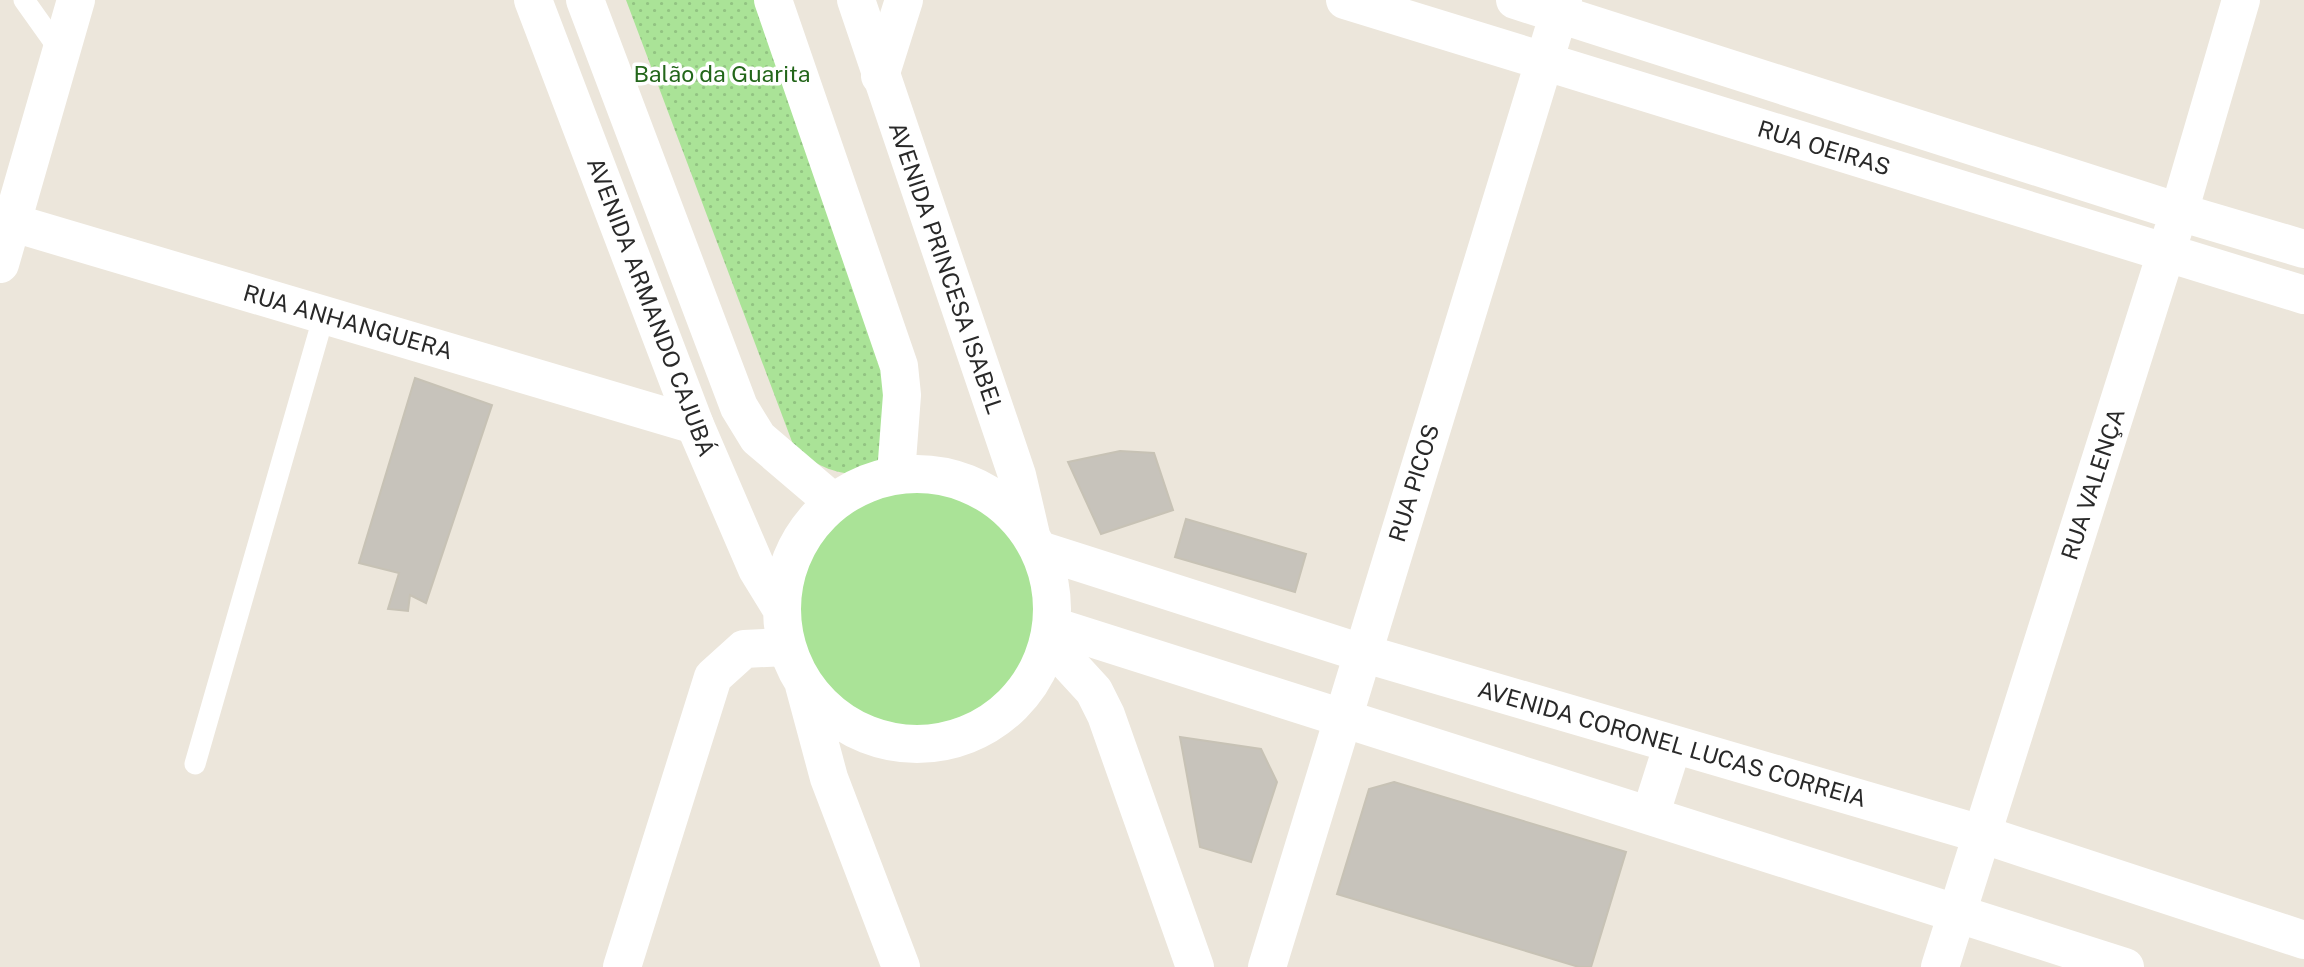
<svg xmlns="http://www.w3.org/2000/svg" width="2304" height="967" viewBox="0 0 2304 967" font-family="'Public Sans',sans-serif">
	<defs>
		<pattern id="park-dots" width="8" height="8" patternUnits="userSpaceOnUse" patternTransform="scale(1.75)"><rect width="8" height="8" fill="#aae397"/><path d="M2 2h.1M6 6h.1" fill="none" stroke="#92c382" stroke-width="1.8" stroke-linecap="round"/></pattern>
	</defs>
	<rect width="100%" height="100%" fill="#ece6db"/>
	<path fill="#aae397" d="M797 607a122 122 0 1 1 244 0a122 122 0 1 1-244 0Z"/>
	<path fill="url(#park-dots)" d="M 626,0 L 763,0 L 906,407 C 899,422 894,445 884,459 C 860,489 815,467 794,447 Z"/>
	<path fill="#c7c3bb" stroke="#c7c2b5" stroke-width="2" d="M 415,378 L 492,405 L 426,603 L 410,595 L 408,611 L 388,609 L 399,573 L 359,563 Z
		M 1120,451 L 1154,453 L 1173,510 L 1101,534 L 1068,462 Z
		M 1186,519 L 1306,554 L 1295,592 L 1175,557 Z
		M 1180,737 L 1261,749 L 1277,782 L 1251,862 L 1200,847 Z
		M 1394,782 L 1626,852 L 1591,967 L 1579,967 L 1337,894 L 1369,789 Z"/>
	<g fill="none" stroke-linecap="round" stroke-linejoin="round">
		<path stroke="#fff" stroke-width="21" d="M 24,0 L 61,52
			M 195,764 L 324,315"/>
		<path stroke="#fff" stroke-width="38" d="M 1345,0 L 2304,295
			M 1515,0 L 2179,212 L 2304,249
			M 880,76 L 904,0
			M 0,219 L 695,425
			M 622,967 L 713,677 L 744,649 L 786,647
			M 1267,967 L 1563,0
			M 1940,967 L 2179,212 L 2241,0"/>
		<path stroke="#fff" stroke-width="38" d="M 585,0 L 739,407 L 758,438 L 833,502
			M 773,0 L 899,366 L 902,395 L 896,474
			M 0,264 L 76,0
			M 1040,550 L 1362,653 L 1981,834 L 2304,940
			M 1053,626 L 2125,967
			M 1650,816 L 1673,744"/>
		<path stroke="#fff" stroke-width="38" d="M 533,0 L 695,425 L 757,569 L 781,608
			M 856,0 L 1017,475 L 1031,535
			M782 609a135 135 0 1 1 270 0a135 135 0 1 1-270 0Z
			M 1049,642 L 1094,691 L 1106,715 L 1195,967
			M 804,685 L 829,778 L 901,967"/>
	</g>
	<g text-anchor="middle" stroke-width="7" stroke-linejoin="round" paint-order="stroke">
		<g font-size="23" fill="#23661a" stroke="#fff">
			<text x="722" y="82">Balão da Guarita</text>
		</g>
		<g font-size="23" fill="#292929" stroke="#fff">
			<text transform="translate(1824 148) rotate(17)" y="8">RUA OEIRAS</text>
			<text transform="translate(946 268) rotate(71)" y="8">AVENIDA PRINCESA ISABEL</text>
			<text transform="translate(651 307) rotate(69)" y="8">AVENIDA ARMANDO CAJUBÁ</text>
			<text transform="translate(348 322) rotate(16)" y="8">RUA ANHANGUERA</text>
			<text transform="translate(1414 483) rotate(-73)" y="8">RUA PICOS</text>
			<text transform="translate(2093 484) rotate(-72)" y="8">RUA VALENÇA</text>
			<text transform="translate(1672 744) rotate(16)" y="8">AVENIDA CORONEL LUCAS CORREIA</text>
		</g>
	</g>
</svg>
